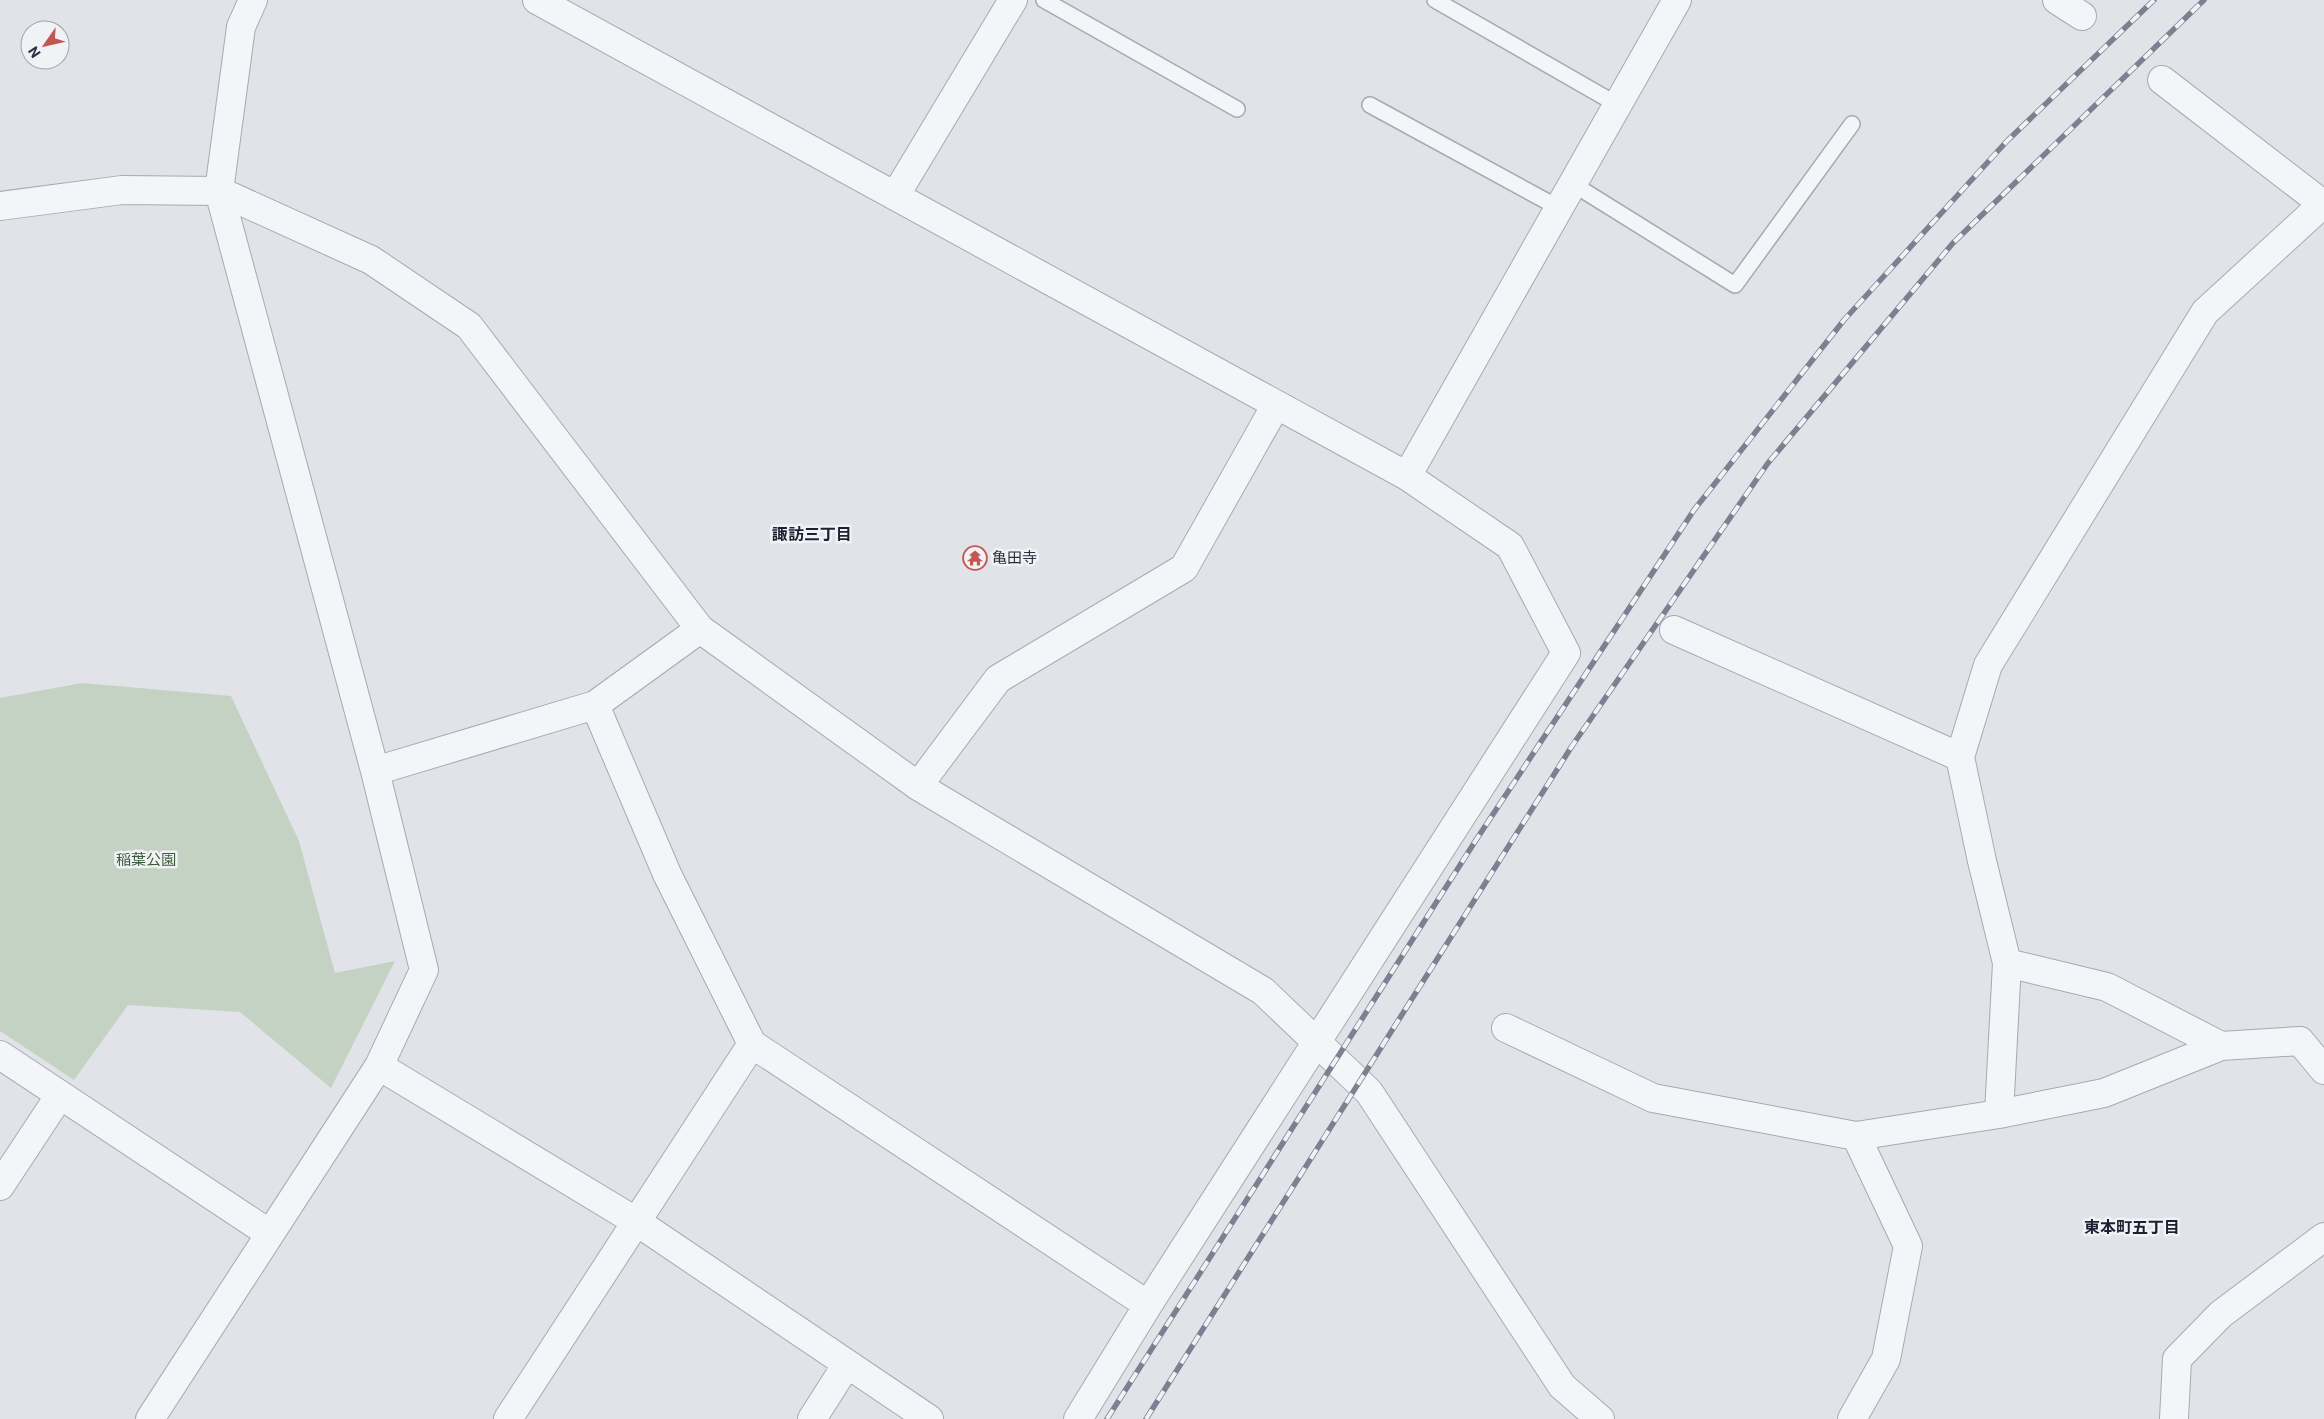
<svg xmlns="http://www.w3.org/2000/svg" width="2324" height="1419" viewBox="0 0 2324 1419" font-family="Roboto,'Noto Sans JP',sans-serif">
	<rect width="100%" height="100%" fill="#e2e3e9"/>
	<path fill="#c4d2c3" d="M 82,683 L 231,696 L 299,841 L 335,973 L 395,961 L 331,1088 L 240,1012 L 128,1005 L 74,1080 L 0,1031 L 0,698 Z"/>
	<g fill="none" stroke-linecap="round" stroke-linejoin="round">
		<g stroke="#a7a9b3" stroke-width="18">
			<path id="lane" d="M 1044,0 L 1237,109
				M 1435,0 L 1618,105
				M 1370,105 L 1559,208
				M 1573,184 L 1735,285 L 1852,124"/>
		</g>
		<g stroke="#a7a9b3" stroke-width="30">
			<path id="street" d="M 537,0 L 1407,476 L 1510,546 L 1566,653 L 1148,1305 L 1078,1419
				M 2057,0 L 2082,16
				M 2162,80 L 2324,205
				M 895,196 L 1013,0
				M 0,206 L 122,190 L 219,191 L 371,260 L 469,326 L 700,629 L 918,786 L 1263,991 L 1369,1092 L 1562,1386 L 1600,1419
				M 1407,476 L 1677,0
				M 1674,630 L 1960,757
				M 375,771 L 595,705 L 700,629
				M 918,786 L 998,679 L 1184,568 L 1276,405
				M 2007,963 L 2107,987 L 2221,1046
				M 1506,1028 L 1653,1098 L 1856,1136 L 1999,1114 L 2104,1093 L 2221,1046 L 2300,1041 L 2324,1070
				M 752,1044 L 1148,1305
				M 0,1055 L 270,1234
				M 379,1066 L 637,1222 L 929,1419
				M 1999,1114 L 2007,963 L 1982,861 L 1960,757 L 1988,665 L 2205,312 L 2324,203
				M 0,1186 L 60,1095
				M 150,1419 L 379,1066 L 424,970 L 375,771 L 219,191 L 241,27 L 253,0
				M 508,1419 L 752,1044 L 667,874 L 595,705
				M 812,1419 L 847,1364
				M 1852,1419 L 1886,1359 L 1908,1246 L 1856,1136
				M 2174,1419 L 2177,1359 L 2221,1314 L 2324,1237"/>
		</g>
		<use href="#lane" stroke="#f4f5f8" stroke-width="15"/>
		<use href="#street" stroke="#f4f5f8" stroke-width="28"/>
		<g stroke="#7c8091" stroke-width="5.5">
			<path id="rail" d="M 1107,1419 L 1476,840 L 1694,510 L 1844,320 L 2007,141 L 2154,0
				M 1146,1419 L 1572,746 L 1768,463 L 1953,243 L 2204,0"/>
		</g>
		<use href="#rail" stroke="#f1f2f6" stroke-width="4" stroke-dasharray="11" stroke-linecap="butt"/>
	</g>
	<defs>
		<g id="temple-ring" transform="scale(1.25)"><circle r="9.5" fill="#f1f2f6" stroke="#c45651" stroke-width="1.5"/><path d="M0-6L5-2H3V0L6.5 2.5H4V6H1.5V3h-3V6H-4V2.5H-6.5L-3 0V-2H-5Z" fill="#c45651"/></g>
	</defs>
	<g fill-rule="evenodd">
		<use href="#temple-ring" x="975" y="558"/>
	</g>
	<g text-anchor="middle" stroke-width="5" stroke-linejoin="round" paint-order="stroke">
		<g font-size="15" fill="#2b2f3f" stroke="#f1f2f6" text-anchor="start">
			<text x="992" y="563">亀田寺</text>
		</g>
		<g font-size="15" fill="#395a3a" stroke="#f1f2f6">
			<text x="146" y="865">稲葉公園</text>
		</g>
		<g font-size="16" font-weight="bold" fill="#1d2030" stroke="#f1f2f6">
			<text x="812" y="540">諏訪三丁目</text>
			<text x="2132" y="1233">東本町五丁目</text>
		</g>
	</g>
	<g transform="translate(45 45) rotate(236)"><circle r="24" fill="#f1f2f6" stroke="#a2a4ad"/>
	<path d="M0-4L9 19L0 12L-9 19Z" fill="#c45651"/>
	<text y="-8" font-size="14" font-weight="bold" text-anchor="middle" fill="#2b2f3f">N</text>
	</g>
</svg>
